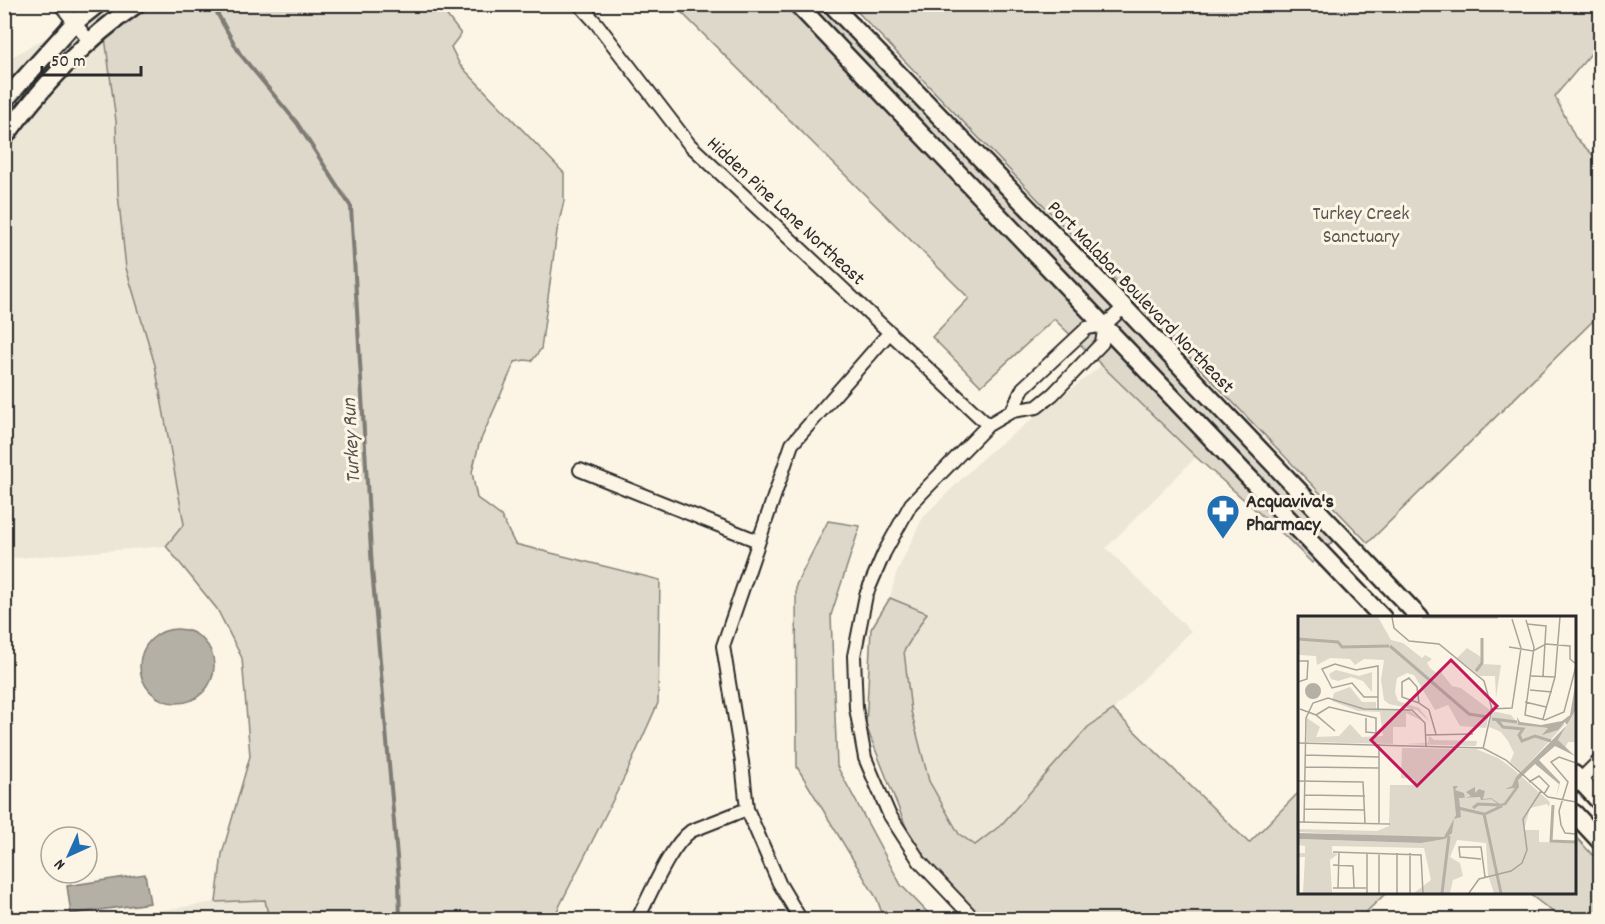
<svg xmlns="http://www.w3.org/2000/svg" width="1605" height="924" viewBox="0 0 1605 924" font-family="Dekko,sans-serif">
	<rect width="100%" height="100%" fill="#fcf5e5"/>
	<filter id="ink" filterUnits="userSpaceOnUse"><feTurbulence type="fractalNoise" baseFrequency=".0167" numOctaves="2"/><feDisplacementMap in="SourceGraphic" scale="12" xChannelSelector="R" yChannelSelector="G"/><feConvolveMatrix kernelMatrix="1 2 1 2 8 2 1 2 1" color-interpolation-filters="sRGB"/></filter>
	<g filter="url(#ink)">
		<path fill="#ece6d7" d="M 99,13 L 101,23 L 5,127 L 5,111 L 79,28 Z
			M 59,30 L 5,90 L 5,61 Z
			M 105,37 L 117,121 L 118,194 L 126,268 L 155,365 L 184,524 L 166,546 L 5,559 L 5,150 L 48,95 Z
			M 1102,365 L 1196,457 L 1106,548 L 1191,631 L 1113,710 L 1088,727 L 1001,825 L 975,845 L 959,834 L 929,781 L 911,711 L 904,651 L 927,613 L 890,598 L 896,574 L 923,517 L 986,455 Z
			M 265,899 L 269,919 L 98,920 L 216,902 Z"/>
		<path fill="#ded8ca" stroke="#84827a" stroke-width="1.5" d="M 149,5 L 439,5 L 461,34 L 451,47 L 460,65 L 564,173 L 564,201 L 557,231 L 541,349 L 532,361 L 525,360 L 515,362 L 479,444 L 472,472 L 477,498 L 501,516 L 515,544 L 660,580 L 658,703 L 628,770 L 553,919 L 269,919 L 265,900 L 216,902 L 222,854 L 250,756 L 242,658 L 217,609 L 166,546 L 184,524 L 155,365 L 126,268 L 118,194 L 116,121 L 105,37 Z
			M 674,5 L 786,5 L 1316,559 L 1312,563 L 1285,536 L 1196,457 L 1054,319 L 981,386 L 932,337 L 969,298 Z
			M 807,5 L 821,5 L 1119,312 L 1334,540 L 1326,549 Z
			M 851,5 L 1600,5 L 1600,43 L 1555,96 L 1575,137 L 1600,162 L 1600,314 L 1368,543 Z
			M 828,521 L 860,526 L 831,615 L 837,766 L 901,885 L 934,919 L 884,919 L 877,899 L 797,767 L 796,585 Z
			M 890,598 L 927,613 L 904,651 L 911,711 L 929,781 L 959,834 L 975,845 L 1001,825 L 1088,727 L 1113,710 L 1249,843 L 1299,792 L 1299,892 L 1386,893 L 1359,919 L 984,919 L 920,862 L 866,726 L 871,629 Z
			M 1574,835 L 1600,863 L 1600,919 L 1562,919 L 1528,893 L 1574,892 Z"/>
		<path fill="#b4b0a5" stroke="#7d7b74" stroke-width="1.5" d="M140 666a37 37 0 1 1 74 0a37 37 0 1 1-74 0Z
			M 145,874 L 150,903 L 71,914 L 67,886 Z"/>
		<g fill="none" stroke-linecap="round" stroke-linejoin="round">
			<path stroke="#7d7b74" stroke-width="4" d="M 212,4 L 240,54 L 297,123 L 351,207 L 372,569 L 399,880 L 400,920"/>
			<g stroke="#2b2b2b" stroke-width="16">
				<path id="minor" d="M 60,4 L 89,41
					M 579,4 L 597,24 L 689,144 L 988,425
					M 1012,411 L 1037,407 L 1053,394 L 1102,343 L 1105,325
					M 580,470 L 758,541
					M 1574,786 L 1600,760
					M 637,920 C 651,894 669,847 691,831 L 747,809
					M 801,920 L 779,883 L 747,809 L 742,762 L 723,646 L 792,444 L 890,332
					M 975,920 L 920,862 L 889,814 L 865,758 L 856,708 L 854,656 L 866,595 L 884,553 L 911,504 L 988,425 L 1012,411 L 1023,388 L 1083,332 L 1087,328 L 1105,325 L 1124,307"/>
			</g>
			<g stroke="#2b2b2b" stroke-width="21">
				<path id="tertiary" d="M 797,4 L 1383,618
					M 831,4 L 1124,307 L 1420,618
					M 4,101 L 74,23 L 98,4
					M 4,138 C 39,89 87,38 137,4
					M 1574,774 L 1600,802
					M 1574,813 L 1600,841"/>
			</g>
			<use href="#minor" stroke="#fcf5e5" stroke-width="12"/>
			<use href="#tertiary" stroke="#fcf5e5" stroke-width="16"/>
		</g>
	</g>
	<defs>
		<g id="pharmacy-pin" transform="scale(1.725)"><path d="M0 17L-7.5 6A9.5 9.5 0 1 1 7.5 6Z" fill="#1f6fb2" stroke="#fcf5e5"/><path d="M-2-6h4v4h4v4h-4v4h-4v-4h-4v-4h4Z" fill="#fff"/></g>
	</defs>
	<g fill-rule="evenodd">
		<use href="#pharmacy-pin" x="1223" y="511"/>
	</g>
	<g text-anchor="middle" stroke-width="6" stroke-linejoin="round" paint-order="stroke">
		<g font-size="20" fill="#2b2b2b" stroke="#fcf5e5">
			<text transform="translate(787 210) rotate(43)" y="7">Hidden Pine Lane Northeast</text>
			<text transform="translate(1142 296) rotate(46)" y="7">Port Malabar Boulevard Northeast</text>
		</g>
		<g font-size="20" fill="#585653" stroke="#fcf5e5">
			<text x="1361" y="219">Turkey Creek<tspan x="1361" dy="23">Sanctuary</tspan></text>
		</g>
		<g font-size="20" font-weight="bold" fill="#2b2b2b" stroke="#fcf5e5" text-anchor="start">
			<text x="1246" y="507">Acquaviva's<tspan x="1246" dy="23">Pharmacy</tspan></text>
		</g>
		<g font-size="21" font-style="italic" fill="#545350" stroke="#fcf5e5">
			<text transform="translate(350 441) rotate(-93)" y="7">Turkey Run</text>
		</g>
	</g>
	<g transform="translate(1298 616)">
		<rect width="278" height="278" fill="#fcf5e5"/>
		<path d="M 0,1 L 80,1 L 93,24 L 105,27 L 124,42 L 127,39 L 134,43 L 129,47 L 132,52 L 141,59 L 143,56 L 154,70 L 163,72 L 192,94 L 188,112 L 162,110 L 150,89 L 137,94 L 116,59 L 109,57 L 99,62 L 97,76 L 100,85 L 121,92 L 132,106 L 119,94 L 91,88 L 86,84 L 83,64 L 86,44 L 66,43 L 57,49 L 52,43 L 32,42 L 19,49 L 18,40 L 0,39 ZM 169,32 L 183,41 L 183,48 L 203,49 L 198,82 L 197,60 L 182,60 L 159,42 ZM 38,54 L 61,60 L 74,56 L 74,76 L 65,65 L 53,61 L 40,65 L 33,63 L 31,58 ZM 52,71 L 64,86 L 78,86 L 78,94 L 110,93 L 125,105 L 108,97 L 108,111 L 95,111 L 95,128 L 9,126 L 9,102 L 22,111 L 18,121 L 41,120 L 52,108 L 64,121 L 85,120 L 82,96 L 60,95 L 34,85 L 36,77 ZM 194,95 L 213,99 L 221,109 L 250,112 L 248,118 L 268,107 L 223,156 L 212,146 L 216,137 L 210,125 L 203,116 L 191,111 ZM 277,95 L 277,126 L 270,126 L 267,132 L 260,124 ZM 131,120 L 136,124 L 179,125 L 178,130 L 105,128 L 130,127 ZM 104,132 L 178,133 L 200,142 L 214,152 L 252,186 L 251,191 L 249,188 L 232,192 L 226,214 L 241,214 L 241,226 L 277,227 L 277,277 L 196,277 L 190,259 L 188,227 L 159,224 L 152,241 L 162,247 L 165,260 L 155,264 L 152,277 L 116,277 L 133,264 L 126,232 L 34,230 L 34,237 L 40,238 L 32,244 L 34,277 L 5,277 L 7,241 L 1,241 L 1,237 L 7,237 L 7,230 L 0,229 L 0,223 L 123,227 L 146,223 L 0,216 L 0,213 L 79,215 L 91,210 L 92,169 L 117,169 L 116,163 L 103,162 Z" fill="#ded8ca"/>
		<path d="M7 75a8 8 0 1 1 16 0a8 8 0 1 1-16 0ZM 277,70 L 277,95 L 260,124 L 277,140 L 257,130 L 241,144 L 262,166 L 258,182 L 261,168 L 237,148 L 220,164 L 221,171 L 208,189 L 203,190 L 193,183 L 183,184 L 182,181 L 161,182 L 163,201 L 156,203 L 154,217 L 147,223 L 123,227 L 0,223 L 0,217 L 146,221 L 158,199 L 155,170 L 160,170 L 157,174 L 166,177 L 167,182 L 173,180 L 168,176 L 177,171 L 177,177 L 181,173 L 187,175 L 185,183 L 193,182 L 202,188 L 206,187 L 217,172 L 207,173 L 214,170 L 218,161 L 269,109 L 267,106 L 260,114 L 244,119 L 250,112 L 220,109 L 219,101 L 222,106 L 243,109 L 264,105 L 272,99 Z" fill="#b4b0a5"/>
		<path fill="none" stroke="#b4b0a5" stroke-width="3" d="M 124,1 L 200,1M 0,23 L 40,26 L 44,31 L 91,30M 92,30 L 171,98 L 190,101M 178,55 L 184,47 L 184,22M 194,103 L 219,106M 199,104 L 205,111 L 225,113 L 221,119 L 224,125 L 237,120 L 253,125M 255,189 L 253,225 L 278,226M 160,192 L 186,198 L 203,277M 175,192 L 180,188 L 201,189M 187,198 L 204,190M 144,277 L 151,220"/>
		<path fill="none" stroke="#a8a49b" stroke-width="1.5" d="M 94,1 L 96,12 L 111,25 L 141,28 L 186,65 L 194,93 L 185,133M 228,4 L 236,31 L 227,99 L 247,104 L 266,96 L 278,50M 229,8 L 248,10 L 245,60M 211,31 L 235,35 L 248,28 L 272,30 L 272,43 L 278,48M 0,45 L 10,45 L 9,63 L 0,66M 233,60 L 257,61M 232,74 L 254,76M 0,79 L 0,103M 80,81 L 66,81 L 54,67 L 34,72 L 24,53 L 37,48 L 58,54 L 80,50 L 80,93M 227,86 L 248,91M 121,87 L 104,81 L 104,66 L 111,62 L 119,71 L 121,87 L 131,94 L 138,118M 2,93 L 18,99 L 37,115M 192,93 L 214,92 L 223,32 L 214,3M 18,99 L 31,91 L 78,102 L 78,117 L 68,116 L 68,102M 245,103 L 257,61 L 262,1M 128,119 L 175,118M 0,127 L 185,132 L 208,144 L 250,181 L 278,186M 7,139 L 81,141M 278,147 L 261,141 L 253,146 L 270,166 L 261,195 L 263,209 L 267,217 L 278,218M 7,151 L 81,152M 0,165 L 65,166 L 67,207M 231,166 L 241,160 L 251,170 L 246,178M 6,179 L 67,180M 6,193 L 67,194M 0,206 L 92,208M 6,206 L 8,102 L 15,87 L 30,82 L 66,93 L 114,94 L 127,107 L 128,130M 81,208 L 81,128M 35,236 L 123,239 L 125,277M 99,237 L 99,277M 112,237 L 112,277M 183,243 L 162,241 L 161,231 L 183,231 L 187,261M 35,249 L 55,250 L 56,272M 35,272 L 68,272M 40,272 L 41,236M 69,277 L 69,237M 81,277 L 81,237M 171,277 L 181,263 L 213,255 L 224,247 L 229,234 L 225,203 L 243,175"/>
		<path fill="#c2185b" fill-opacity="0.15" stroke="#c2185b" stroke-width="3" d="M 153,44 L 199,90 L 119,170 L 73,124 Z"/>
		<rect width="278" height="278" fill="none" stroke="#2b2b2b" stroke-width="3"/>
	</g>
	<rect width="1605" height="924" fill="none" stroke="#fcf5e5" stroke-width="24"/>
	<rect x="12" y="12" width="1581" height="900" fill="none" stroke="#2b2b2b" stroke-width="2" filter="url(#ink)"/>
	<g transform="translate(69 855) rotate(225)"><circle r="28" fill="#fcf5e5" stroke="#a8a49b" stroke-width="1.5"/>
	<path d="M0-4.5L10 22L0 15L-10 22Z" fill="#1f6fb2"/>
	<text y="-9" font-size="16" font-weight="bold" text-anchor="middle" fill="#2b2b2b">N</text>
	</g>
	<path d="M42 66v9h99v-9" fill="none" stroke="#2b2b2b" stroke-width="3"/>
	<text x="51" y="66" font-size="18" fill="#2b2b2b" stroke="#fcf5e5" stroke-width="4.5" paint-order="stroke">50 m</text>
</svg>
